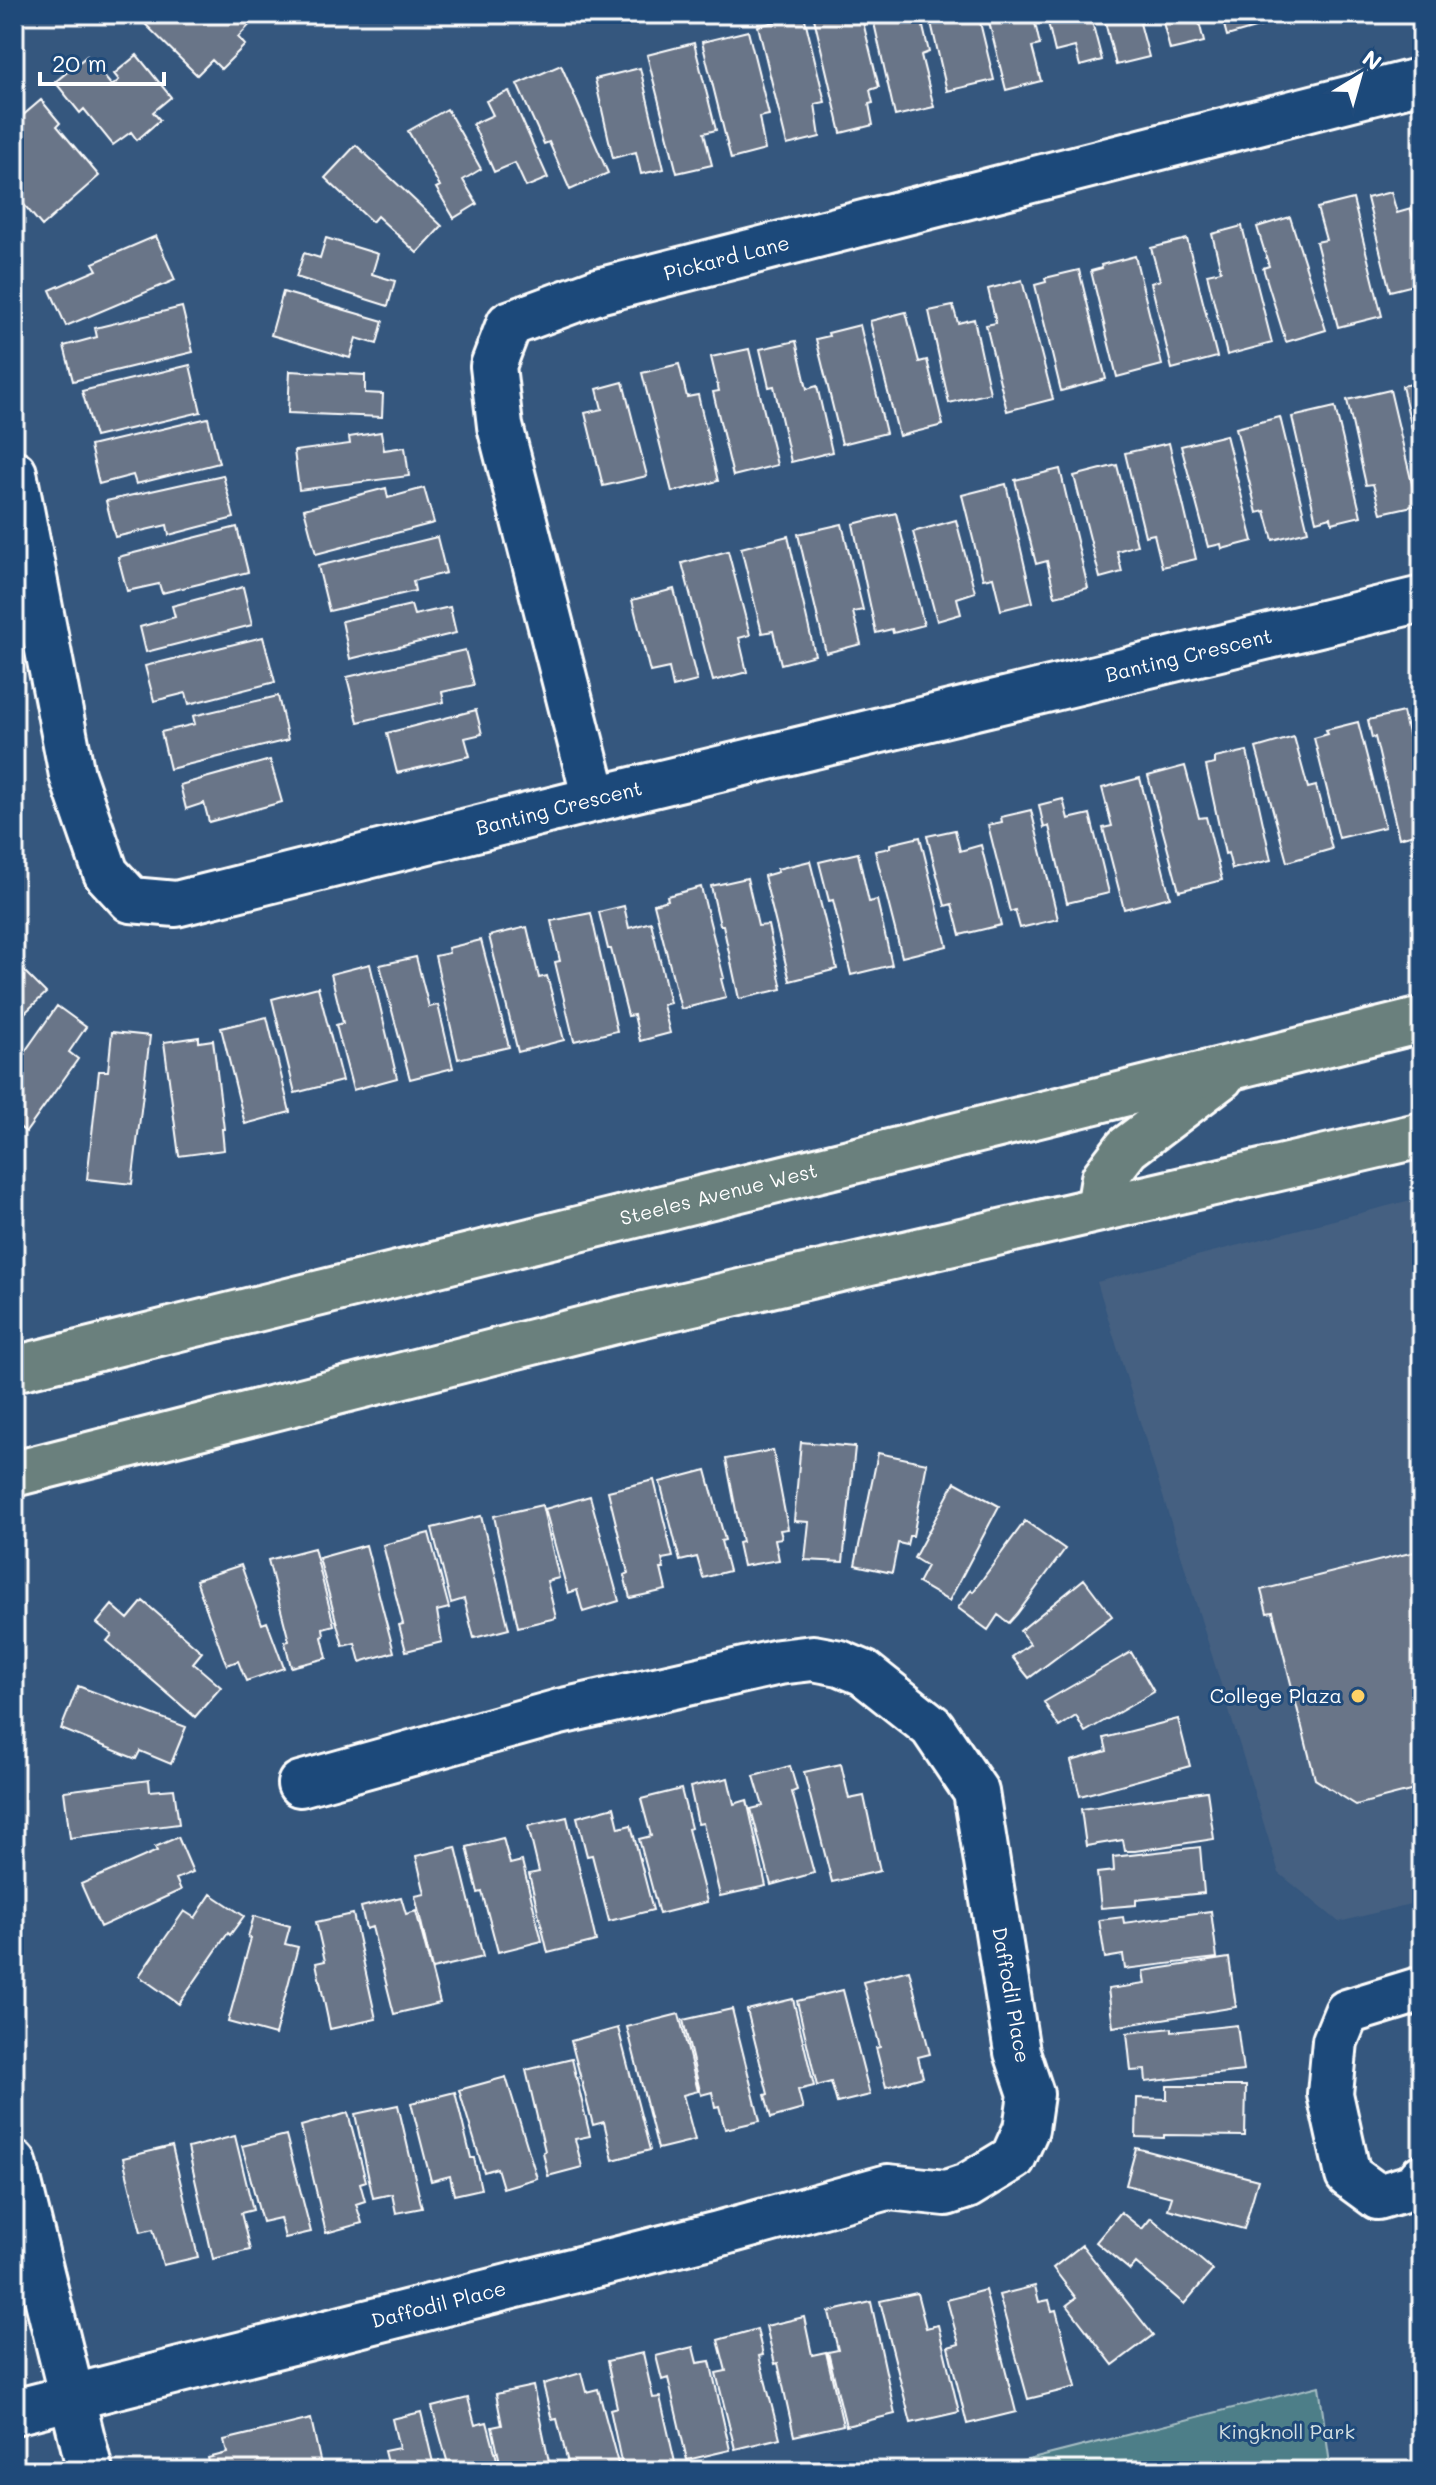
<svg xmlns="http://www.w3.org/2000/svg" width="1436" height="2485" viewBox="0 0 1436 2485" font-family="Mali,sans-serif">
	<rect width="100%" height="100%" fill="#35577e"/>
	<filter id="ink" filterUnits="userSpaceOnUse"><feTurbulence type="fractalNoise" baseFrequency=".0125" numOctaves="2"/><feDisplacementMap in="SourceGraphic" scale="16" xChannelSelector="R" yChannelSelector="G"/><feConvolveMatrix kernelMatrix="1 2 1 2 8 2 1 2 1" color-interpolation-filters="sRGB"/></filter>
	<g filter="url(#ink)">
		<path fill="#456081" d="M 1422,1197 L 1422,1901 L 1339,1922 L 1279,1873 L 1097,1282 Z"/>
		<path fill="#4e7e88" stroke="#a6bec4" stroke-width="2" d="M 1319,2386 L 1331,2471 L 985,2471 Z"/>
		<path fill="#697588" stroke="#fff" stroke-width="2" d="M 245,14 L 253,21 L 238,37 L 245,45 L 221,69 L 212,60 L 197,75 L 136,15 Z
			M 813,14 L 861,14 L 879,87 L 870,90 L 873,103 L 869,104 L 873,125 L 841,133 Z
			M 872,14 L 920,14 L 929,52 L 921,55 L 934,107 L 895,116 Z
			M 929,14 L 978,14 L 994,80 L 947,91 Z
			M 987,14 L 1033,14 L 1040,45 L 1032,47 L 1041,81 L 1006,90 Z
			M 1046,14 L 1090,14 L 1102,60 L 1080,66 L 1075,47 L 1055,52 Z
			M 1103,14 L 1149,14 L 1151,21 L 1140,23 L 1149,57 L 1116,65 Z
			M 1161,14 L 1197,14 L 1204,42 L 1170,50 Z
			M 1221,14 L 1259,14 L 1262,26 L 1227,36 Z
			M 804,15 L 825,102 L 815,104 L 820,137 L 787,145 L 758,26 Z
			M 748,31 L 769,115 L 759,117 L 765,150 L 731,159 L 702,42 Z
			M 694,43 L 716,130 L 704,133 L 712,165 L 677,173 L 647,55 Z
			M 137,55 L 171,97 L 153,112 L 160,120 L 137,140 L 131,132 L 113,145 L 84,109 L 80,113 L 55,82 L 87,56 L 112,86 L 119,80 L 114,74 Z
			M 561,65 L 608,173 L 570,190 L 549,142 L 544,144 L 517,84 Z
			M 640,68 L 664,169 L 641,174 L 636,152 L 613,158 L 595,79 Z
			M 509,91 L 548,178 L 526,187 L 515,163 L 494,172 L 473,124 L 493,115 L 486,101 Z
			M 41,100 L 60,123 L 57,126 L 99,176 L 42,226 L 14,193 L 14,123 Z
			M 447,109 L 481,169 L 463,180 L 477,204 L 454,218 L 436,188 L 440,186 L 408,131 Z
			M 356,145 L 442,226 L 417,253 L 377,216 L 372,222 L 325,178 Z
			M 1391,192 L 1397,213 L 1411,209 L 1422,256 L 1422,283 L 1390,291 L 1367,198 Z
			M 1353,199 L 1382,316 L 1338,327 L 1316,242 L 1326,240 L 1317,208 Z
			M 1290,217 L 1326,330 L 1286,342 L 1263,268 L 1269,266 L 1257,227 Z
			M 1242,226 L 1272,343 L 1227,355 L 1207,274 L 1221,271 L 1212,234 Z
			M 156,236 L 175,280 L 66,326 L 50,290 L 97,270 L 93,263 Z
			M 326,238 L 378,254 L 372,274 L 395,281 L 388,306 L 296,277 L 304,253 L 320,258 Z
			M 1187,239 L 1217,357 L 1172,369 L 1151,283 L 1160,280 L 1151,248 Z
			M 1135,256 L 1162,365 L 1117,377 L 1091,271 L 1102,268 L 1101,265 Z
			M 1079,270 L 1106,379 L 1061,391 L 1035,285 L 1046,282 L 1045,278 Z
			M 1022,280 L 1053,399 L 1007,411 L 986,325 L 996,323 L 988,289 Z
			M 283,292 L 383,321 L 377,344 L 356,338 L 350,358 L 271,335 Z
			M 953,306 L 958,323 L 974,319 L 990,393 L 949,403 L 929,311 Z
			M 182,307 L 193,352 L 73,381 L 64,346 L 97,337 L 95,328 Z
			M 906,312 L 919,362 L 927,360 L 943,425 L 899,436 L 870,321 Z
			M 860,325 L 886,433 L 842,444 L 816,339 L 829,336 L 828,333 Z
			M 796,341 L 807,389 L 817,386 L 832,452 L 791,462 L 774,386 L 769,387 L 760,349 Z
			M 749,349 L 777,465 L 733,476 L 713,392 L 719,391 L 711,357 Z
			M 679,364 L 687,397 L 698,395 L 718,481 L 672,492 L 642,373 Z
			M 190,365 L 201,412 L 95,437 L 82,391 Z
			M 290,371 L 365,375 L 365,393 L 383,394 L 382,417 L 288,413 Z
			M 623,382 L 647,476 L 603,486 L 585,413 L 602,409 L 597,389 Z
			M 1422,382 L 1422,468 L 1421,468 L 1402,386 Z
			M 1390,390 L 1417,505 L 1381,513 L 1373,484 L 1366,485 L 1347,400 Z
			M 1335,407 L 1361,516 L 1332,523 L 1331,517 L 1316,521 L 1292,417 Z
			M 1280,417 L 1308,531 L 1273,540 L 1265,511 L 1257,513 L 1236,428 Z
			M 208,418 L 219,463 L 136,484 L 133,475 L 99,484 L 90,446 Z
			M 381,432 L 384,450 L 405,447 L 409,476 L 299,490 L 294,451 L 350,444 L 349,437 Z
			M 1226,435 L 1253,541 L 1222,549 L 1221,544 L 1208,547 L 1181,446 Z
			M 1169,443 L 1196,559 L 1162,567 L 1154,534 L 1145,536 L 1125,453 Z
			M 1117,465 L 1137,545 L 1117,551 L 1122,572 L 1100,578 L 1074,476 Z
			M 1060,469 L 1088,588 L 1055,596 L 1047,561 L 1036,564 L 1015,480 Z
			M 223,475 L 234,518 L 169,535 L 167,525 L 115,537 L 106,501 Z
			M 1006,484 L 1033,602 L 1001,610 L 993,577 L 983,579 L 962,495 Z
			M 386,488 L 388,498 L 424,488 L 434,523 L 316,554 L 304,509 Z
			M 896,513 L 924,625 L 893,633 L 892,629 L 876,633 L 853,524 Z
			M 956,520 L 975,592 L 957,598 L 961,614 L 937,621 L 913,532 Z
			M 842,524 L 863,610 L 853,612 L 861,644 L 826,653 L 798,534 Z
			M 237,527 L 248,572 L 162,593 L 159,584 L 127,591 L 118,557 Z
			M 788,536 L 815,655 L 781,664 L 773,631 L 762,633 L 741,548 Z
			M 437,537 L 446,573 L 413,581 L 415,591 L 329,611 L 318,566 Z
			M 728,551 L 750,635 L 739,638 L 747,672 L 713,681 L 682,563 Z
			M 243,587 L 252,625 L 146,652 L 140,627 L 175,617 L 172,606 Z
			M 674,589 L 697,681 L 673,687 L 669,668 L 650,672 L 632,600 Z
			M 411,605 L 414,615 L 450,607 L 456,633 L 350,659 L 342,621 Z
			M 263,637 L 275,682 L 189,704 L 186,693 L 154,701 L 145,666 Z
			M 465,650 L 474,685 L 442,692 L 444,702 L 358,722 L 347,677 Z
			M 278,696 L 288,740 L 170,769 L 161,732 L 195,724 L 193,716 Z
			M 476,710 L 482,734 L 465,738 L 470,756 L 397,773 L 387,733 Z
			M 1403,712 L 1411,746 L 1422,744 L 1422,832 L 1399,838 L 1375,737 L 1372,738 L 1368,720 Z
			M 1358,722 L 1385,827 L 1339,838 L 1314,738 L 1328,734 L 1326,730 Z
			M 1294,737 L 1308,788 L 1316,786 L 1332,849 L 1287,862 L 1256,748 Z
			M 1247,751 L 1271,860 L 1232,869 L 1228,853 L 1225,854 L 1206,766 L 1215,764 L 1215,758 Z
			M 270,760 L 282,802 L 209,822 L 204,803 L 186,809 L 180,785 Z
			M 1185,766 L 1199,818 L 1206,817 L 1222,880 L 1179,891 L 1148,776 Z
			M 1140,778 L 1170,897 L 1124,909 L 1103,828 L 1112,826 L 1102,788 Z
			M 1063,799 L 1068,819 L 1090,814 L 1109,893 L 1067,903 L 1049,826 L 1044,828 L 1039,805 Z
			M 1031,810 L 1058,919 L 1020,928 L 1015,910 L 1010,912 L 988,825 L 1002,822 L 1001,817 Z
			M 955,830 L 960,851 L 981,845 L 1001,925 L 960,935 L 952,904 L 945,906 L 927,836 Z
			M 920,837 L 947,946 L 902,957 L 875,851 L 890,848 L 890,844 Z
			M 858,853 L 869,902 L 877,900 L 892,965 L 851,975 L 833,900 L 829,901 L 819,862 Z
			M 810,861 L 837,969 L 790,981 L 764,876 L 778,872 L 777,869 Z
			M 747,878 L 758,926 L 768,925 L 782,989 L 739,999 L 723,925 L 720,925 L 711,886 Z
			M 701,887 L 724,978 L 721,979 L 726,998 L 681,1009 L 654,904 L 668,900 L 667,896 Z
			M 624,906 L 629,928 L 651,922 L 670,1003 L 663,1005 L 670,1033 L 640,1041 L 634,1015 L 628,1016 L 611,949 L 608,949 L 599,912 Z
			M 591,913 L 617,1031 L 574,1041 L 555,962 L 560,961 L 551,921 Z
			M 527,927 L 539,978 L 547,976 L 564,1040 L 518,1052 L 489,936 Z
			M 481,940 L 509,1047 L 458,1059 L 435,956 L 449,953 L 448,948 Z
			M 416,957 L 429,1007 L 438,1005 L 453,1068 L 410,1079 L 380,965 Z
			M 370,964 L 397,1078 L 353,1090 L 336,1025 L 343,1023 L 331,974 Z
			M 18,965 L 46,993 L 14,1023 L 14,969 Z
			M 318,987 L 342,1081 L 295,1093 L 272,999 Z
			M 57,1006 L 86,1027 L 69,1052 L 78,1059 L 26,1132 L 14,1123 L 14,1067 Z
			M 267,1017 L 290,1112 L 245,1124 L 221,1028 Z
			M 112,1032 L 150,1036 L 132,1184 L 87,1179 L 99,1071 L 108,1071 Z
			M 199,1037 L 199,1042 L 213,1040 L 224,1129 L 222,1129 L 224,1150 L 179,1156 L 164,1042 Z
			M 801,1442 L 855,1447 L 843,1562 L 805,1560 L 809,1522 L 794,1521 Z
			M 773,1450 L 788,1529 L 780,1530 L 782,1538 L 775,1539 L 779,1560 L 743,1566 L 738,1543 L 742,1542 L 726,1459 Z
			M 878,1453 L 927,1463 L 913,1536 L 909,1536 L 907,1545 L 898,1543 L 892,1573 L 855,1565 Z
			M 706,1470 L 725,1540 L 721,1541 L 729,1571 L 703,1578 L 697,1557 L 680,1561 L 660,1482 Z
			M 654,1480 L 673,1557 L 662,1559 L 664,1569 L 661,1569 L 666,1590 L 630,1598 L 624,1575 L 628,1573 L 608,1491 Z
			M 955,1482 L 999,1506 L 949,1601 L 918,1583 L 927,1566 L 914,1558 Z
			M 590,1496 L 619,1601 L 583,1612 L 577,1590 L 568,1593 L 545,1509 Z
			M 542,1505 L 559,1578 L 547,1581 L 556,1618 L 518,1627 L 494,1516 Z
			M 481,1516 L 509,1629 L 474,1638 L 464,1599 L 451,1603 L 432,1528 Z
			M 1025,1521 L 1065,1549 L 1017,1614 L 1009,1623 L 998,1615 L 988,1630 L 958,1608 L 971,1590 L 973,1592 Z
			M 429,1533 L 449,1608 L 437,1611 L 442,1642 L 406,1651 L 399,1625 L 403,1624 L 383,1545 Z
			M 366,1545 L 394,1652 L 360,1662 L 355,1643 L 343,1646 L 319,1558 Z
			M 314,1548 L 334,1625 L 323,1628 L 324,1636 L 322,1637 L 327,1658 L 291,1667 L 285,1642 L 289,1641 L 268,1560 Z
			M 1422,1550 L 1422,1788 L 1356,1805 L 1315,1779 L 1273,1612 L 1267,1613 L 1261,1590 Z
			M 241,1565 L 262,1624 L 267,1622 L 284,1668 L 246,1681 L 238,1661 L 227,1665 L 223,1656 L 196,1580 Z
			M 1084,1579 L 1112,1616 L 1029,1678 L 1012,1657 L 1030,1644 L 1020,1631 Z
			M 143,1601 L 202,1652 L 193,1663 L 221,1687 L 195,1717 L 107,1641 L 112,1635 L 97,1623 L 112,1605 L 128,1619 Z
			M 1131,1652 L 1154,1692 L 1085,1732 L 1076,1716 L 1059,1727 L 1044,1702 Z
			M 78,1686 L 186,1727 L 171,1764 L 140,1751 L 136,1759 L 61,1729 Z
			M 1178,1719 L 1190,1766 L 1080,1796 L 1071,1761 L 1107,1751 L 1104,1738 Z
			M 841,1764 L 849,1799 L 864,1796 L 880,1871 L 832,1882 L 804,1772 Z
			M 790,1766 L 797,1790 L 792,1792 L 814,1873 L 771,1885 L 751,1809 L 763,1806 L 754,1776 Z
			M 728,1778 L 734,1804 L 747,1800 L 766,1886 L 720,1896 L 703,1823 L 698,1824 L 690,1787 Z
			M 149,1780 L 150,1791 L 174,1789 L 179,1824 L 70,1838 L 64,1791 Z
			M 681,1789 L 691,1828 L 688,1829 L 707,1902 L 659,1914 L 639,1839 L 651,1836 L 641,1799 Z
			M 1207,1791 L 1214,1839 L 1135,1851 L 1125,1851 L 1123,1840 L 1086,1846 L 1081,1809 Z
			M 614,1807 L 619,1828 L 631,1825 L 653,1910 L 609,1921 L 592,1855 L 587,1856 L 577,1817 Z
			M 567,1817 L 596,1941 L 548,1953 L 529,1874 L 539,1872 L 528,1826 Z
			M 178,1837 L 193,1872 L 176,1879 L 181,1890 L 100,1927 L 81,1884 L 157,1851 L 155,1847 Z
			M 503,1838 L 510,1864 L 522,1861 L 542,1941 L 498,1952 L 482,1892 L 478,1893 L 467,1847 Z
			M 456,1847 L 483,1957 L 432,1969 L 415,1896 L 425,1894 L 416,1856 Z
			M 1200,1847 L 1204,1893 L 1136,1900 L 1136,1905 L 1101,1908 L 1097,1873 L 1114,1871 L 1113,1857 Z
			M 211,1894 L 244,1916 L 230,1935 L 228,1933 L 179,2004 L 139,1976 L 184,1911 L 195,1918 Z
			M 401,1897 L 406,1914 L 416,1911 L 440,2003 L 394,2014 L 372,1927 L 366,1929 L 361,1907 Z
			M 1211,1911 L 1217,1958 L 1125,1969 L 1123,1955 L 1105,1958 L 1099,1920 L 1123,1917 L 1124,1923 Z
			M 353,1914 L 376,2019 L 330,2029 L 316,1963 L 325,1961 L 316,1922 Z
			M 254,1916 L 290,1926 L 285,1944 L 298,1947 L 275,2035 L 228,2022 L 251,1938 L 248,1937 Z
			M 1229,1958 L 1236,2007 L 1113,2027 L 1108,1989 L 1145,1984 L 1143,1971 Z
			M 909,1970 L 930,2054 L 918,2057 L 923,2077 L 886,2087 L 876,2048 L 880,2047 L 863,1982 Z
			M 843,1990 L 870,2095 L 837,2103 L 831,2082 L 817,2086 L 797,2001 Z
			M 793,1999 L 814,2086 L 798,2090 L 803,2109 L 771,2118 L 765,2095 L 768,2094 L 747,2010 Z
			M 732,2009 L 760,2121 L 725,2129 L 719,2106 L 715,2107 L 712,2092 L 701,2095 L 683,2020 Z
			M 679,2014 L 698,2091 L 683,2095 L 695,2140 L 658,2149 L 627,2027 Z
			M 1237,2025 L 1243,2071 L 1146,2082 L 1145,2070 L 1131,2071 L 1127,2033 L 1172,2028 L 1172,2032 Z
			M 618,2028 L 650,2150 L 613,2160 L 604,2122 L 593,2125 L 571,2041 Z
			M 572,2059 L 590,2136 L 575,2139 L 582,2167 L 548,2176 L 543,2152 L 545,2151 L 526,2070 Z
			M 506,2077 L 537,2178 L 503,2188 L 497,2168 L 484,2172 L 459,2090 Z
			M 1167,2086 L 1246,2086 L 1245,2136 L 1164,2135 L 1164,2138 L 1136,2137 L 1137,2098 L 1167,2099 Z
			M 455,2092 L 471,2158 L 474,2158 L 481,2189 L 454,2195 L 450,2176 L 431,2181 L 411,2103 Z
			M 398,2105 L 422,2208 L 396,2213 L 392,2194 L 373,2198 L 355,2114 Z
			M 348,2113 L 366,2181 L 360,2183 L 365,2201 L 356,2204 L 362,2223 L 326,2233 L 301,2126 Z
			M 286,2135 L 311,2232 L 285,2238 L 280,2218 L 262,2222 L 242,2146 Z
			M 235,2136 L 253,2210 L 241,2213 L 250,2250 L 213,2259 L 188,2148 Z
			M 172,2146 L 198,2257 L 163,2265 L 153,2229 L 141,2232 L 123,2158 Z
			M 1136,2148 L 1258,2180 L 1244,2229 L 1168,2209 L 1172,2197 L 1126,2185 Z
			M 1121,2212 L 1142,2229 L 1151,2218 L 1213,2270 L 1184,2304 L 1136,2263 L 1130,2270 L 1096,2242 Z
			M 1082,2245 L 1153,2335 L 1113,2365 L 1067,2305 L 1076,2298 L 1053,2268 Z
			M 1035,2286 L 1039,2302 L 1049,2300 L 1052,2311 L 1056,2310 L 1076,2387 L 1028,2399 L 999,2295 Z
			M 985,2290 L 1016,2412 L 967,2424 L 948,2347 L 959,2344 L 947,2300 Z
			M 917,2293 L 926,2328 L 938,2325 L 959,2412 L 911,2423 L 880,2301 Z
			M 871,2302 L 895,2414 L 846,2426 L 828,2352 L 838,2350 L 829,2312 Z
			M 804,2317 L 812,2355 L 826,2352 L 843,2425 L 794,2436 L 778,2363 L 775,2364 L 766,2326 Z
			M 757,2329 L 763,2355 L 759,2356 L 780,2438 L 735,2449 L 716,2373 L 726,2371 L 718,2340 Z
			M 693,2347 L 697,2363 L 710,2361 L 730,2450 L 687,2460 L 668,2378 L 662,2380 L 656,2356 Z
			M 643,2353 L 653,2398 L 660,2397 L 677,2471 L 623,2471 L 610,2409 L 617,2407 L 607,2361 Z
			M 581,2373 L 586,2392 L 598,2389 L 620,2471 L 570,2471 L 557,2419 L 552,2420 L 543,2384 Z
			M 533,2386 L 551,2471 L 502,2471 L 492,2427 L 502,2425 L 496,2394 Z
			M 468,2398 L 475,2425 L 487,2422 L 500,2471 L 450,2471 L 432,2407 Z
			M 421,2412 L 435,2471 L 389,2471 L 384,2451 L 399,2448 L 392,2419 Z
			M 311,2419 L 321,2465 L 295,2471 L 211,2471 L 208,2458 L 227,2453 L 224,2440 Z"/>
		<g fill="none" stroke-linecap="round" stroke-linejoin="round">
			<g stroke="#fff" stroke-width="50">
				<g id="minor">
					<path id="s1" d="M 14,473 L 72,775 L 106,873 L 131,900 L 176,904 L 595,799 L 1422,599"/>
					<path id="s2" d="M 595,799 L 500,426 L 493,366 L 509,324 L 598,291 L 1422,80"/>
					<path d="M 1422,1989 L 1347,2012 L 1335,2041 L 1330,2094 L 1348,2175 L 1378,2197 L 1415,2186 L 1422,2177"/>
					<path d="M 14,2163 L 90,2471"/>
					<path id="s3" d="M 14,2412 L 718,2234 L 888,2187 L 946,2193 L 967,2186 L 1013,2158 L 1026,2129 L 1031,2094 L 1017,2052 L 976,1792 L 932,1727 L 864,1673 L 840,1663 L 813,1658 L 779,1662 L 559,1712 L 300,1784"/>
				</g>
			</g>
			<g stroke="#fff" stroke-width="50">
				<g id="major">
					<path d="M 1099,1209 L 1104,1178 L 1127,1148 L 1221,1077"/>
					<path id="s4" d="M 14,1369 L 1422,1020"/>
					<path d="M 14,1474 L 627,1318 L 1422,1135"/>
				</g>
			</g>
			<use href="#minor" stroke="#1f4a7a" stroke-width="44"/>
			<use href="#major" stroke="#6a807d" stroke-width="44"/>
		</g>
	</g>
	<circle fill="#ffd166" stroke="#1f4a7a" stroke-width="3" cx="1358" cy="1696" r="8"/>
	<g text-anchor="middle" stroke-width="6" stroke-linejoin="round" paint-order="stroke">
		<g font-size="20" fill="#fff" stroke="#1f4a7a">
			<text dy="7" stroke="none"><textPath href="#s2" startOffset="718">Pickard Lane</textPath></text>
			<text dy="7" stroke="none"><textPath href="#s1" startOffset="1536">Banting Crescent</textPath></text>
			<text dy="7" stroke="none"><textPath href="#s1" startOffset="888">Banting Crescent</textPath></text>
			<text dy="7" stroke="none"><textPath href="#s4" startOffset="726">Steeles Avenue West</textPath></text>
			<text transform="translate(1011 1995) rotate(80)" y="7">Daffodil Place</text>
			<text dy="7" stroke="none"><textPath href="#s3" startOffset="438">Daffodil Place</textPath></text>
		</g>
		<g font-size="20" fill="#fff" stroke="#1f4a7a" text-anchor="end">
			<text x="1342" y="1703">College Plaza</text>
		</g>
		<g font-size="20" fill="#d3dfe1" stroke="#1f4a7a">
			<text x="1287" y="2439">Kingknoll Park</text>
		</g>
	</g>
	<rect width="1436" height="2485" fill="none" stroke="#1f4a7a" stroke-width="48"/>
	<rect x="24" y="24" width="1388" height="2437" fill="none" stroke="#fff" stroke-width="3" filter="url(#ink)"/>
	<g transform="translate(1360 76) rotate(37)" stroke="#1f4a7a" stroke-width="6" paint-order="stroke">
	<path d="M0-6L14 30L0 20L-14 30Z" fill="#ffffff"/>
	<text y="-12" font-size="22" font-weight="bold" text-anchor="middle" fill="#ffffff">N</text>
	</g>
	<path d="M40 72v12h124v-12" fill="none" stroke="#ffffff" stroke-width="4"/>
	<text x="52" y="72" font-size="24" fill="#ffffff" stroke="#1f4a7a" stroke-width="6" paint-order="stroke">20 m</text>
</svg>
